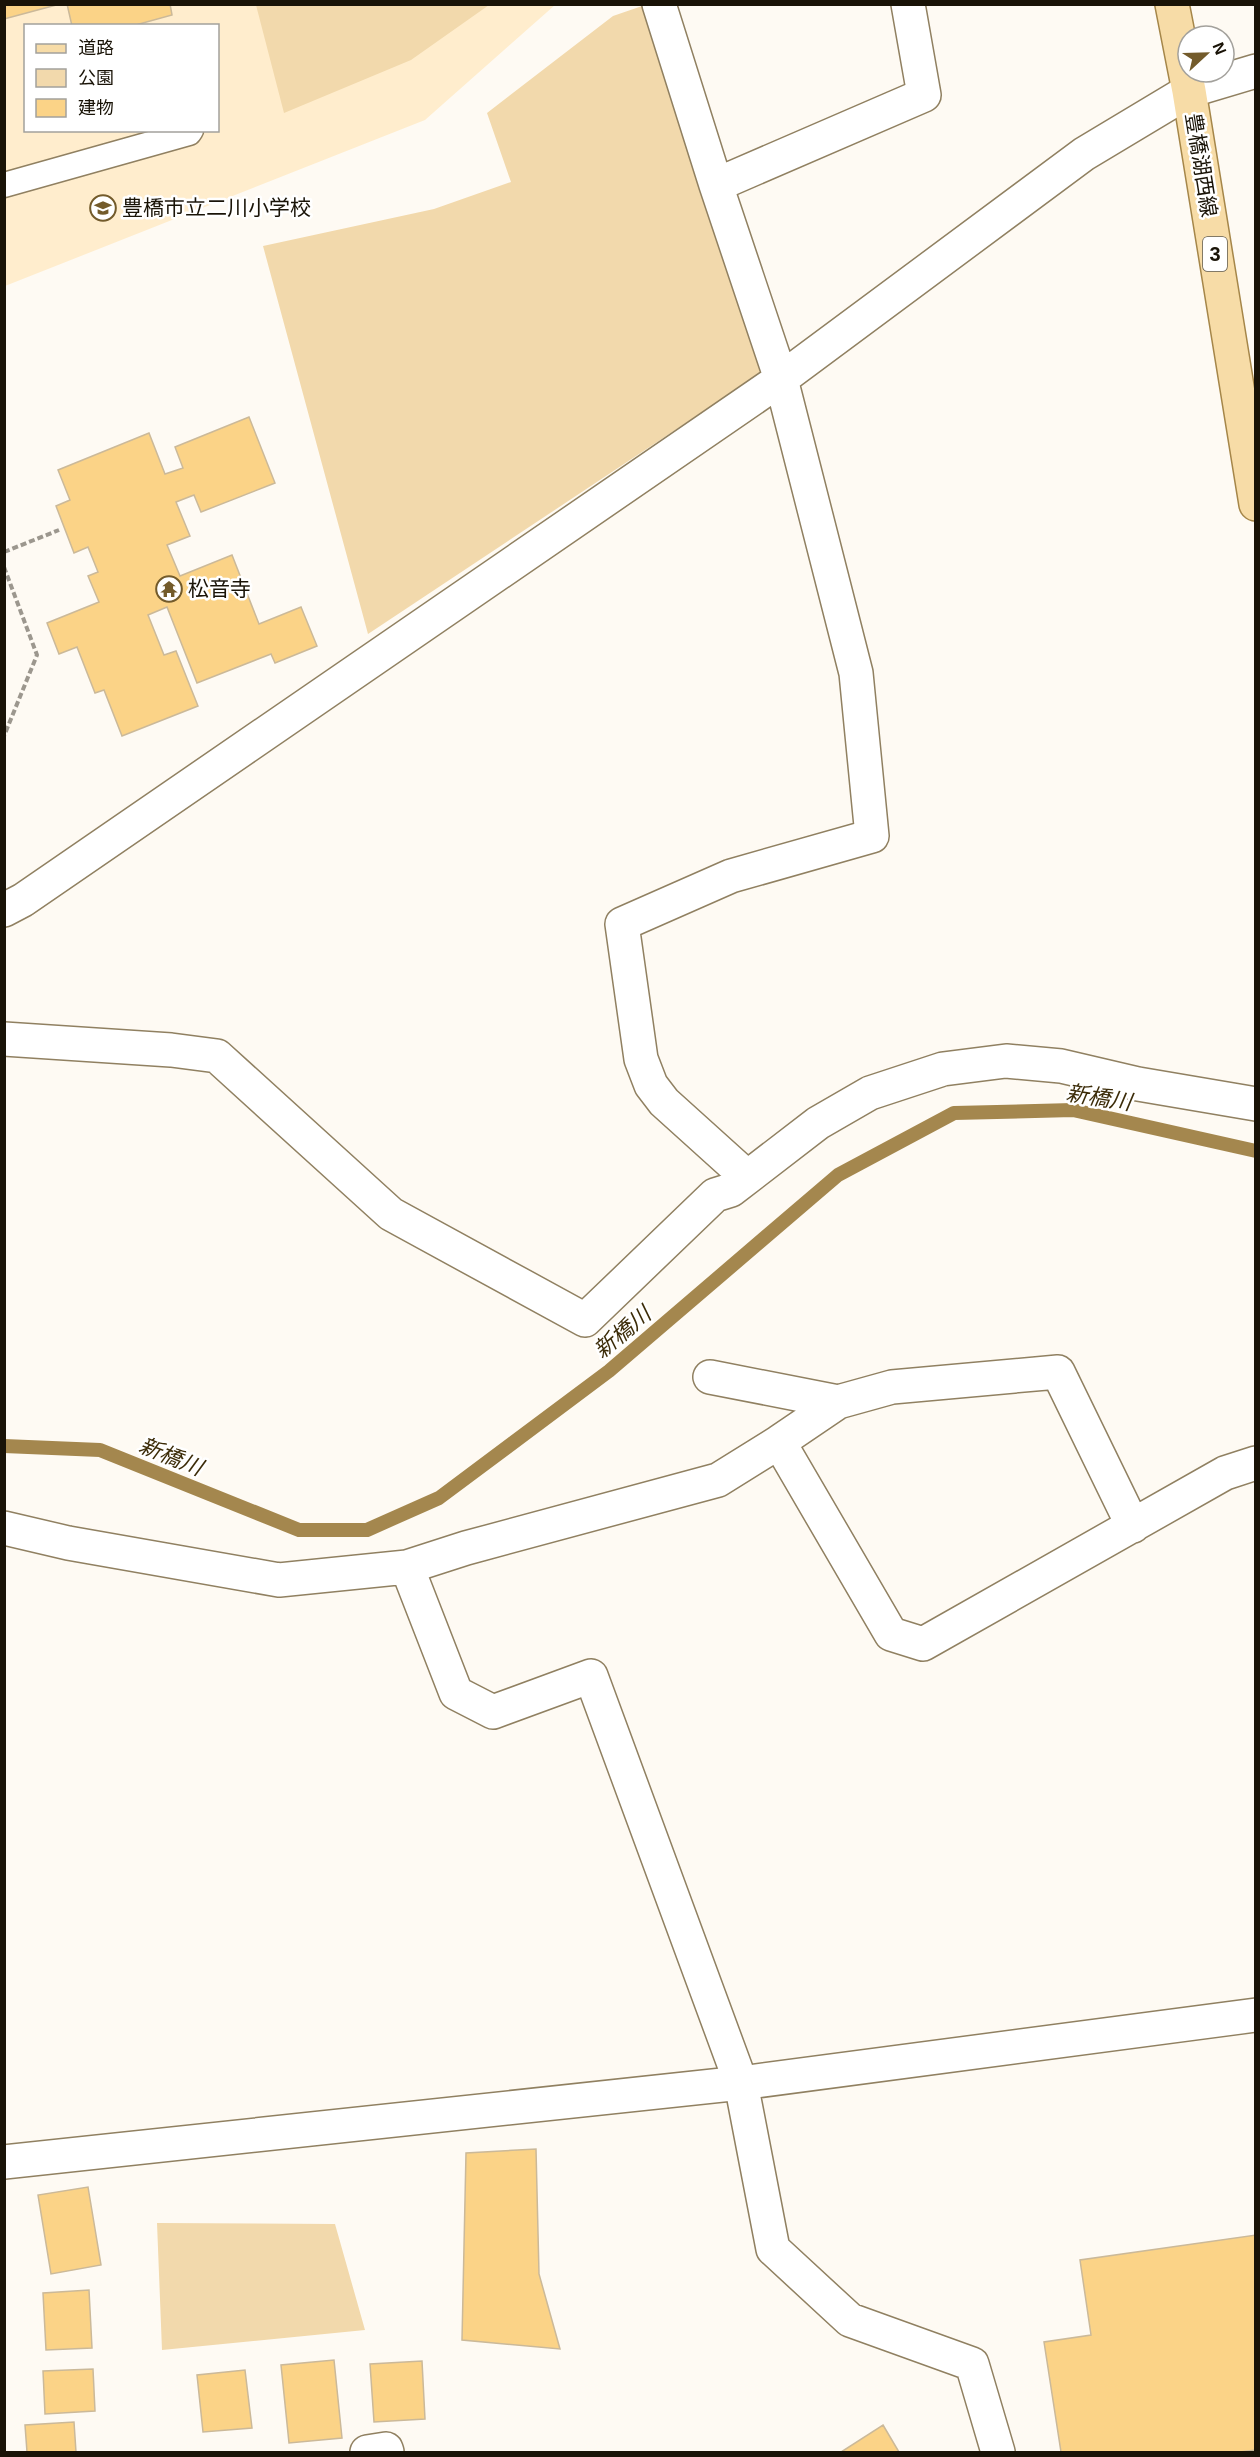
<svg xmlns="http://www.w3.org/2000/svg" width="1260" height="2457" viewBox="0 0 1260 2457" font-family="Arial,'Noto Sans JP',sans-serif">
	<rect width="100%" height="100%" fill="#fefaf3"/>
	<path fill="#ffedcd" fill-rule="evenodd" d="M 5,5 L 555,5 L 425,120 L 5,286 ZM 26,26 L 218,26 L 218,130 L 26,130 Z"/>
	<path fill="#f2d9ac" d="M 256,5 L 256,4 L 489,5 L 411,60 L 284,113 Z
		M 645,5 L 761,373 L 368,634 L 263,246 L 434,209 L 511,182 L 487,113 L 613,16 Z
		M 157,2223 L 335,2224 L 365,2330 L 162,2350 Z"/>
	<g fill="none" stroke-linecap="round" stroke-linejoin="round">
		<path stroke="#a4874e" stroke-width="14" d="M 4,1446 L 100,1450 L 299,1530 L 367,1530 L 439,1498 L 609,1371 L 838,1175 L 954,1113 L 1073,1110 L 1256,1151"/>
	</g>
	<path fill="#fbd387" stroke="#cbb999" stroke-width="1.5" d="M 4,4 L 60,4 L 4,19 Z
		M 67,4 L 170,4 L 172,15 L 132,26 L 72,26 Z
		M 249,417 L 275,483 L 201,512 L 194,495 L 176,502 L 190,536 L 167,545 L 180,576 L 232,555 L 259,624 L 301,607 L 317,646 L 275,663 L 271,654 L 197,683 L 167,607 L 148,615 L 164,655 L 176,651 L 198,706 L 122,736 L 104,690 L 95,693 L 77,647 L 59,654 L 47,623 L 99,602 L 88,576 L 98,572 L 88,547 L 74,553 L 56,506 L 70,500 L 58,470 L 149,433 L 165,474 L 183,468 L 175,447 Z
		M 536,2149 L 539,2274 L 560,2349 L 462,2340 L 466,2153 Z
		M 88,2187 L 101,2265 L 51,2274 L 38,2195 Z
		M 1256,2235 L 1256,2450 L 1240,2452 L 1061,2452 L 1044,2342 L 1091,2335 L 1080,2260 Z
		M 89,2290 L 92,2348 L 46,2350 L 43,2293 Z
		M 334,2360 L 342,2438 L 289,2443 L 281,2365 Z
		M 422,2361 L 425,2419 L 374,2422 L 370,2364 Z
		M 93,2369 L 95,2411 L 45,2414 L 43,2371 Z
		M 245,2370 L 252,2428 L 203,2432 L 197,2375 Z
		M 74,2422 L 76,2452 L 27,2452 L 25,2425 Z
		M 883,2425 L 899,2452 L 841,2452 Z"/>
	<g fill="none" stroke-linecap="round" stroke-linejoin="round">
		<g stroke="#908061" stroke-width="27">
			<path id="service" d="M 4,185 L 189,133 L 191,130"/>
		</g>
		<g stroke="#908061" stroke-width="36">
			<path id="minor" d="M 659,4 L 716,185
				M 4,910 L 23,900 L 781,379 L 1084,154 L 1189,91 L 1256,71
				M 4,1039 L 171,1050 L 217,1056 L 391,1214 L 585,1320 L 715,1195 L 731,1190 L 818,1123 L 870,1093 L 943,1069 L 1006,1061 L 1061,1066 L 1138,1084 L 1256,1104
				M 746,1176 L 664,1102 L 651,1085 L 641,1059 L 622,924 L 731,876 L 872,836 L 856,673 L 781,379 L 716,185 L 924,95 L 908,4
				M 710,1377 L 838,1402
				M 779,1442 L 838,1402 L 892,1387 L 1058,1372 L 1133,1526
				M 4,1528 L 68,1543 L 279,1580 L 407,1567 L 466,1548 L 718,1480 L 779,1442 L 891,1634 L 923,1644 L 1225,1473 L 1256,1463
				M 407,1567 L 456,1693 L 493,1712 L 591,1676 L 741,2083 L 773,2249 L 850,2320 L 972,2364 L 998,2452
				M 367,2452 L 386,2449 L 387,2452"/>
		</g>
		<g stroke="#908061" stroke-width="36">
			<path id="tertiary" d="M 4,2162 L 741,2083 L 1256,2015"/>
		</g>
		<g stroke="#a58649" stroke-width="36">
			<path id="primary" d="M 1172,4 L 1189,91 L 1256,504"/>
		</g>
		<path stroke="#9c978e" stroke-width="4" stroke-dasharray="6 3" stroke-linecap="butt" d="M 4,552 L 59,530
			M 4,567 L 37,655 L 4,736"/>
		<use href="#service" stroke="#fff" stroke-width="24"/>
		<use href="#minor" stroke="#fff" stroke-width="33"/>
		<use href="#tertiary" stroke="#fff" stroke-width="33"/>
		<use href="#primary" stroke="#f7dca7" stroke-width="33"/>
	</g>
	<defs>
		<g id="school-ring" transform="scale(1.35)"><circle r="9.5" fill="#fff" stroke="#735b2b" stroke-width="1.5"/><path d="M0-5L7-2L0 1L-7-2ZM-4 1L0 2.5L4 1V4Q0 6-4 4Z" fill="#735b2b"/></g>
		<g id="temple-ring" transform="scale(1.35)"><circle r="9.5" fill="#fff" stroke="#735b2b" stroke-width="1.5"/><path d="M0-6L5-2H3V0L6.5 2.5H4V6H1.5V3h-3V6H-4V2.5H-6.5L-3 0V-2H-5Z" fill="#735b2b"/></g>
	</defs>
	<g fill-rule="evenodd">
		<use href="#school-ring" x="103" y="208"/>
		<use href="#temple-ring" x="169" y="589"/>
	</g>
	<g text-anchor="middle" stroke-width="5" stroke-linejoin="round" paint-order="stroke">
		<rect fill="#fff" stroke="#5e5a51" stroke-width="1.5" x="1203" y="237" width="24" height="34" rx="4.5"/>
		<g font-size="20" font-weight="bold" fill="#191307">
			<text x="1215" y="261">3</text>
		</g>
		<g font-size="21" fill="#191307" stroke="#fff">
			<text transform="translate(1201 165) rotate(81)" y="7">豊橋湖西線</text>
		</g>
		<g font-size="21" fill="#191307" stroke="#fff" text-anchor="start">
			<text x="122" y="215">豊橋市立二川小学校</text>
			<text x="188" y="596">松音寺</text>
		</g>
		<g font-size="22" font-style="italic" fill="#3c2c09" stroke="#fff">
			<text transform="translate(1099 1097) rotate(9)" y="8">新橋川</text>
			<text transform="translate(622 1332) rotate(-40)" y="8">新橋川</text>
			<text transform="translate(171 1456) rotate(22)" y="8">新橋川</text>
		</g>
	</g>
	<rect width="1260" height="2457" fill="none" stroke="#191307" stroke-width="12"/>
	<rect x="24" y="24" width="195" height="108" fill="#ffffff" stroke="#a3a19c" stroke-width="1.5"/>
	<rect x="36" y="44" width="30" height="9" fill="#f7dca7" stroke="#a3a19c" stroke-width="1.5"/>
	<text x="78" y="54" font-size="18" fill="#191307">道路</text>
	<rect x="36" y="69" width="30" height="18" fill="#f2d9ac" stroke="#a3a19c" stroke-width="1.5"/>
	<text x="78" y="84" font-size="18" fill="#191307">公園</text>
	<rect x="36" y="99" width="30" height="18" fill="#fbd387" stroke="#a3a19c" stroke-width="1.5"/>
	<text x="78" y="114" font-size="18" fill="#191307">建物</text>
	<g transform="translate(1206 54) rotate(68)"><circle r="28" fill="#ffffff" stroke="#a3a19c" stroke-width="1.5"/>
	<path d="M0-4.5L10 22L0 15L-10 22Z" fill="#735b2b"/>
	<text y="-9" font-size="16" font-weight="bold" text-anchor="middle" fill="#191307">N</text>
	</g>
</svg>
